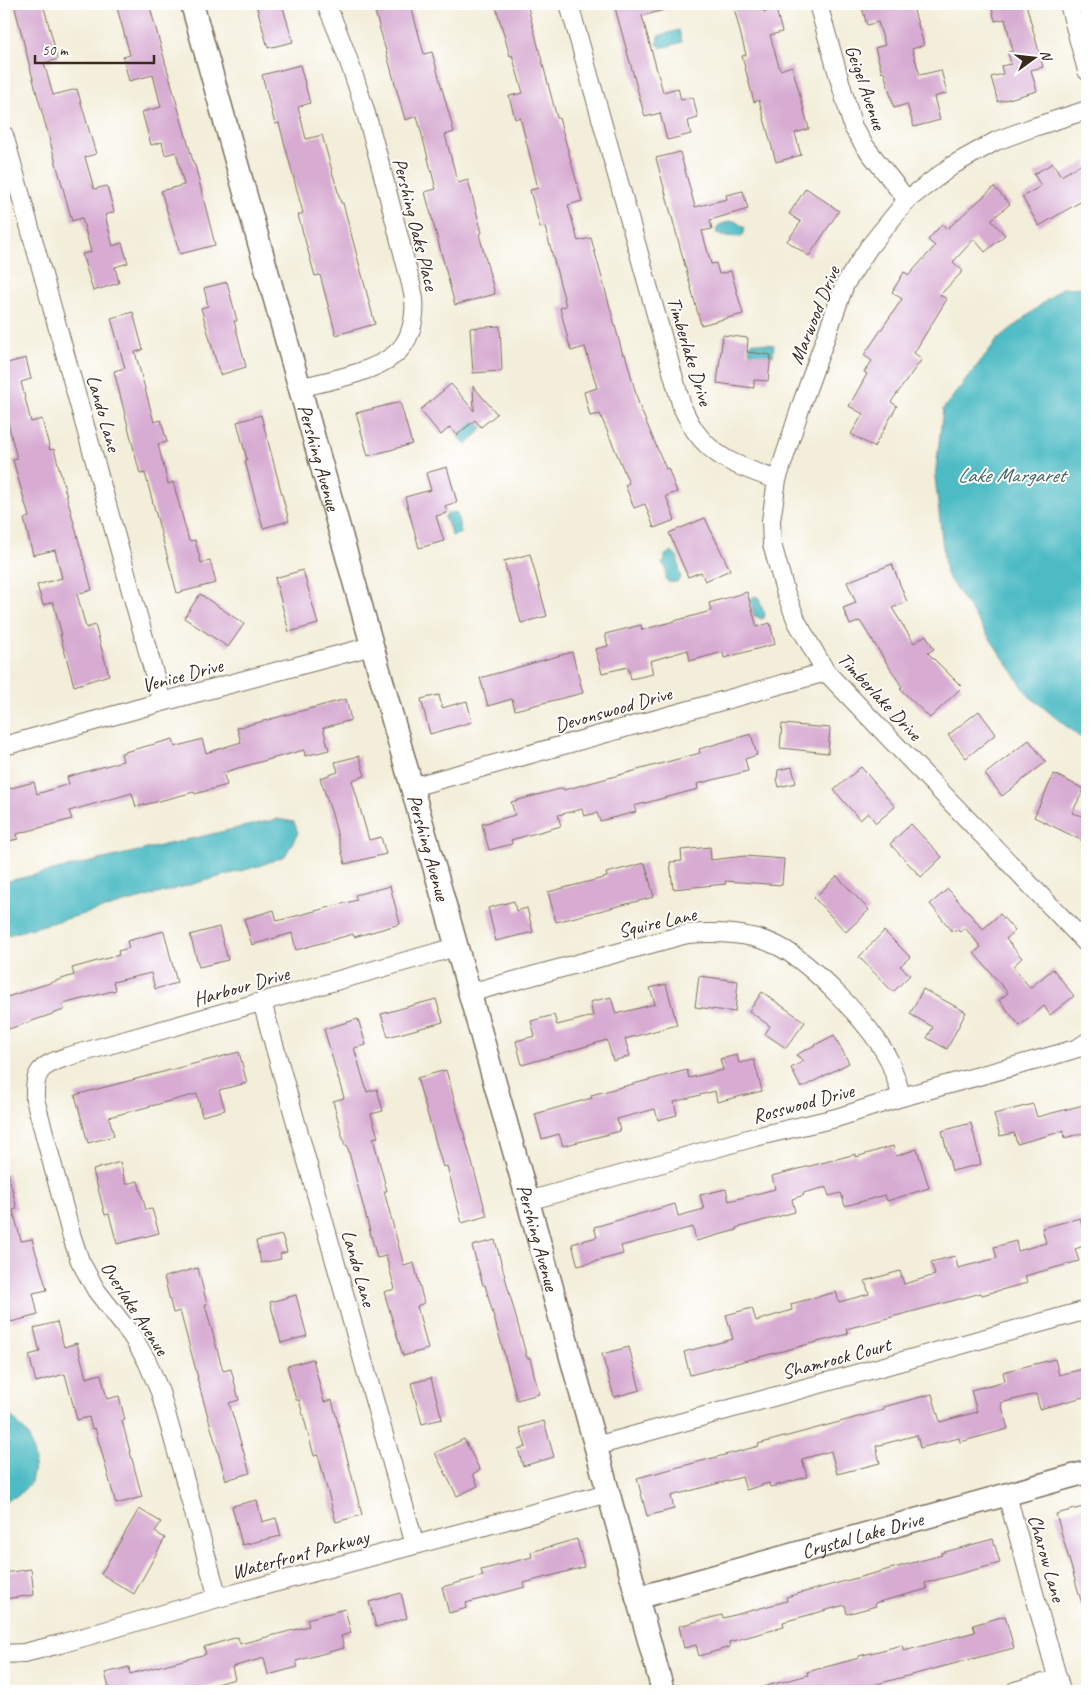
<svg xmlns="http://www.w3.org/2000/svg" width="1091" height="1695" viewBox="0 0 1091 1695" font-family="Caveat,sans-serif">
	<rect width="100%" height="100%" fill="#fff"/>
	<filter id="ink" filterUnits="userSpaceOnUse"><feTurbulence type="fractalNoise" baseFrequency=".02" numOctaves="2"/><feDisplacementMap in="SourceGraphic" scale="10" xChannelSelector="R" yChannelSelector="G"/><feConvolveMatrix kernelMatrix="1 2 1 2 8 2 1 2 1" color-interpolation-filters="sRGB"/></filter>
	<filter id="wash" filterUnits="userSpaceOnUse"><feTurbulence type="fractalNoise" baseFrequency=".0096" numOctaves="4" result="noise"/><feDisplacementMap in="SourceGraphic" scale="20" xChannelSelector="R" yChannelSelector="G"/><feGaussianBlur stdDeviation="1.12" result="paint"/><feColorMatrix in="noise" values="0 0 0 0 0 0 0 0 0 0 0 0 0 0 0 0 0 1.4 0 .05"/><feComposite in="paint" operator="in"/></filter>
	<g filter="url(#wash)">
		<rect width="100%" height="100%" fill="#f3eed9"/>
		<path fill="#4dbbc4" stroke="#447271" d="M 679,30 L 682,42 L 661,48 L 657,44 L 658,36 Z
			M 730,221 L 735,221 L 745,228 L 744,233 L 741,237 L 722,236 L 717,234 C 714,223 723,225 730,221 Z
			M 1087,287 L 1087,743 L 1029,696 L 946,574 L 935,477 L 943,409 L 998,339 L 1062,288 Z
			M 753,342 L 774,345 L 773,356 L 751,353 L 749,351 L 750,345 Z
			M 473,420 L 483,428 L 468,444 L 466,444 L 458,437 L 459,435 L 462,433 Z
			M 451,512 L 457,513 L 461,533 L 452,536 L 447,522 L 445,520 L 444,517 Z
			M 671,552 L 677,556 C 678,562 680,567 679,573 L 681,576 L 677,582 L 668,582 L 666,580 L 666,567 L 662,564 L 665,560 L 665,555 Z
			M 755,596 L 759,598 L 761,606 L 765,614 L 764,618 L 762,619 L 753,615 L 753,608 L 749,600 Z
			M 277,819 L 294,822 L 298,833 L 285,856 L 259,866 L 4,936 L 4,882 Z
			M 4,1411 L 12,1417 L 29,1436 L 35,1461 L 31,1482 L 18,1496 L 4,1500 Z"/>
		<g id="blocks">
			<path fill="#d7abd2" d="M 14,4 L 43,4 L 58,59 L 44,63 L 53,95 L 77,89 L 96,154 L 85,157 L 94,189 L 107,186 L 114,212 L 105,215 L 113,246 L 122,243 L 128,263 L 115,267 L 119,283 L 93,291 L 82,254 L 91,252 L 82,218 L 72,221 L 34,83 Z
				M 116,4 L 149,4 L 194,165 L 195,165 L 215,245 L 180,254 L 161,191 L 184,185 L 176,152 L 165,155 L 162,142 L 151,145 L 142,112 L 161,107 L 153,75 L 129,81 L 123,57 L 130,55 Z
				M 256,4 L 282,4 L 293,42 L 268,48 Z
				M 373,4 L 398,4 L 399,9 L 411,6 L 424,54 L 432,52 L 454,132 L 445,135 L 458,183 L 468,180 L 482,233 L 479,234 L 495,294 L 455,305 L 425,192 L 436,189 L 417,116 L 405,120 Z
				M 508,4 L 527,4 L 557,118 L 559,118 L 582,201 L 568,205 L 578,241 L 591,238 L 623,355 L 625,354 L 639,405 L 666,469 L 668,468 L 677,492 L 666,496 L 675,520 L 654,528 L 645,504 L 634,508 L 625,485 L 629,483 L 600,414 L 590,416 L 584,392 L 597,388 L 585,347 L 571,351 L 560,308 L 566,306 L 545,227 L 540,228 L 530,190 L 538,188 L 520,117 L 515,119 L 509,96 L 523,93 L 512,55 L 510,56 L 496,7 Z
				M 614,4 L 671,4 L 671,8 L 642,16 L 663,92 L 678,88 L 681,100 L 693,97 L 698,118 L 688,121 L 691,134 L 667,140 L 660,113 L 645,117 Z
				M 733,4 L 762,4 L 764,12 L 776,9 L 782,32 L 770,35 L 780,70 L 792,66 L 809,129 L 795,133 L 801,155 L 776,162 L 759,100 L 754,102 L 742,56 L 746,55 Z
				M 861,4 L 912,4 L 924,45 L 912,49 L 920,75 L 941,70 L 947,93 L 934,97 L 940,120 L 914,127 L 907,104 L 894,108 L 884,72 L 882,73 L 875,48 L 885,45 L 878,22 L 867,25 Z
				M 991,4 L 1026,4 L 1043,67 L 1031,70 L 1037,91 L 998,102 L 991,77 L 1003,74 L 1001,66 L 1011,64 L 1008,52 L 1013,51 L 1005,19 L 995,21 Z
				M 300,65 L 310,103 L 298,107 L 306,139 L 322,135 L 341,203 L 343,203 L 375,324 L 336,335 L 320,275 L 315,276 L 298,215 L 303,213 L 279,123 L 275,124 L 262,75 Z
				M 680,152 L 695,207 L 727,199 L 726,195 L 743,191 L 748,209 L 710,220 L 712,229 L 702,231 L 711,264 L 716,263 L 719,274 L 731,271 L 743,314 L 701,325 L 656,158 Z
				M 1087,161 L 1087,198 L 1039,226 L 1022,197 L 1041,186 L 1034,174 L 1053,163 L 1061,176 Z
				M 994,187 L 1010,204 L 991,220 L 1005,235 L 985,252 L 974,239 L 953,262 L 963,271 L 940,295 L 947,299 L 914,353 L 922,359 L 891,402 L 897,406 L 874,447 L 851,434 L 863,414 L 849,406 L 867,374 L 864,372 L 872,361 L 864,355 L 902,299 L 892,292 L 904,272 L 909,275 L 935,246 L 928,240 L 942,224 L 947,229 Z
				M 806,188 L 839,211 L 809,256 L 787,241 L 801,222 L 789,214 Z
				M 227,282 L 237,321 L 234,321 L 246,367 L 220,375 L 201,308 L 208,306 L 204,288 Z
				M 133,312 L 143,350 L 135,352 L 154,422 L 161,420 L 167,442 L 158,444 L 168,484 L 173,482 L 189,541 L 195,540 L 201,563 L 210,560 L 216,583 L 177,593 L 145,473 L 140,474 L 114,371 L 125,368 L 111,318 Z
				M 500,326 L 502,371 L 473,373 L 470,328 Z
				M 723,335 L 748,338 L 747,352 L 771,355 L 768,381 L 754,380 L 754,388 L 717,383 Z
				M 26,358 L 31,379 L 21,382 L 31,422 L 42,419 L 50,450 L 54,449 L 92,590 L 77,594 L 86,628 L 95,625 L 109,675 L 74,686 L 60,635 L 62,635 L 53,602 L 43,605 L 37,585 L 62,578 L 55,550 L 33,555 L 24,519 L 29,517 L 13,460 L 17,459 L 4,407 L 4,364 Z
				M 451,384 L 474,411 L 473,386 L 497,414 L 481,427 L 475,420 L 457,435 L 450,427 L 441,435 L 420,410 Z
				M 400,402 L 412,444 L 368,456 L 356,413 Z
				M 261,415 L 289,521 L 263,528 L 245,461 L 247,460 L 237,422 Z
				M 447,467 L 457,502 L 445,506 L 447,513 L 436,516 L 444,541 L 419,548 L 405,497 L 431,490 L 426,473 Z
				M 705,518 L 730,570 L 705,581 L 701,572 L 688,577 L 669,533 Z
				M 530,554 L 547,616 L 521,623 L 504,561 Z
				M 892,564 L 907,602 L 892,608 L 914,643 L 926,635 L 934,649 L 928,653 L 962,687 L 930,718 L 900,689 L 902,687 L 860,621 L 850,625 L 843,608 L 856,603 L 847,582 Z
				M 303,570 L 318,624 L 289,632 L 275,578 Z
				M 747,592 L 757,627 L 770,623 L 775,644 L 724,658 L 723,652 L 690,661 L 688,650 L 650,661 L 653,674 L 631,679 L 628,667 L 602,673 L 595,649 L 608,646 L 605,634 L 641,625 L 642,630 L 711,611 L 709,603 Z
				M 200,594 L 244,624 L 228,647 L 184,618 Z
				M 572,652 L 583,693 L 515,710 L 512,699 L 488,706 L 480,678 Z
				M 439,695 L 442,708 L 467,701 L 472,722 L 430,734 L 421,699 Z
				M 346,699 L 351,720 L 323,728 L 329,750 L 305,756 L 304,750 L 238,768 L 223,773 L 227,785 L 195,794 L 194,792 L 136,807 L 132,793 L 69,811 L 72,819 L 17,834 L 18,839 L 4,842 L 4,790 L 34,782 L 37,794 L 69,784 L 67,777 L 123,761 L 121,753 L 173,739 L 175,747 L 202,739 L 206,753 L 241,742 L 237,728 Z
				M 979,711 L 996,734 L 966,758 L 948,735 Z
				M 782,724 L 830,728 L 828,753 L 780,748 Z
				M 751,734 L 757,755 L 745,759 L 748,771 L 697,784 L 698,789 L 634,806 L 636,812 L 600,821 L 597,813 L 584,816 L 582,809 L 558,815 L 561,826 L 511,840 L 512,844 L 489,850 L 482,824 L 515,815 L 511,802 L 563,788 L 564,790 L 700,753 L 699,749 Z
				M 1029,740 L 1046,762 L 1002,796 L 985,774 Z
				M 359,756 L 365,776 L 352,780 L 369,840 L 381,837 L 386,854 L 345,864 L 332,814 L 320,778 L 338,772 L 335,762 Z
				M 792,767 L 796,783 L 779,787 L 777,779 L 778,770 Z
				M 861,767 L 895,807 L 876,823 L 868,813 L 860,820 L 834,790 Z
				M 1054,774 L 1084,789 L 1072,813 L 1087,817 L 1087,843 L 1034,817 Z
				M 911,824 L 942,857 L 921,877 L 890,844 Z
				M 710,847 L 711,860 L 745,856 L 784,859 L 782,885 L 725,881 L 726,884 L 673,889 L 670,862 L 682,861 L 681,850 Z
				M 645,863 L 654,897 L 556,922 L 548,892 L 607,877 L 606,873 Z
				M 837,876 L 869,910 L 846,932 L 814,898 Z
				M 390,886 L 400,924 L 354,937 L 353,934 L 296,950 L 292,933 L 252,945 L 244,919 L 274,910 L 277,921 L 357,900 L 355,895 Z
				M 948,889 L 983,929 L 1000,914 L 1015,931 L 1006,939 L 1022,958 L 1013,966 L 1030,988 L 1053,969 L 1074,996 L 1050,1015 L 1044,1006 L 1020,1026 L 999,1000 L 1008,993 L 974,953 L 981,947 L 965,928 L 960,932 L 956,929 L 953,932 L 930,904 Z
				M 514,901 L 516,911 L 527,908 L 533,932 L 496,941 L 488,908 Z
				M 219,927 L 228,960 L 199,967 L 190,935 Z
				M 164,931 L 177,983 L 155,989 L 151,973 L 113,982 L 116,990 L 63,1004 L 64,1010 L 9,1029 L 4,1014 L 4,998 L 74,975 L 72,968 L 119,955 L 118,951 L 129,948 L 127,941 Z
				M 884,931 L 910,957 L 900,966 L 910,975 L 893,992 L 859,957 Z
				M 699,976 L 738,981 L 735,1012 L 695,1007 Z
				M 666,984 L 677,1025 L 625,1039 L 630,1056 L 613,1061 L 607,1040 L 522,1065 L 516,1041 L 535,1036 L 531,1021 L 554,1015 L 557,1025 L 593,1016 L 590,1002 L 611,997 L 616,1014 L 655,1004 L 650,988 Z
				M 923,989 L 966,1012 L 947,1049 L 927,1038 L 933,1027 L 910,1014 Z
				M 762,992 L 805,1022 L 786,1048 L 765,1034 L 770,1026 L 749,1011 Z
				M 436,999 L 443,1022 L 388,1037 L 381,1014 Z
				M 358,1019 L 366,1045 L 354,1048 L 367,1092 L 377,1089 L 383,1111 L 371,1114 L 378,1137 L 373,1138 L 387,1191 L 384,1191 L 404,1266 L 414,1263 L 424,1303 L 417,1306 L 428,1349 L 403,1356 L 384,1292 L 395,1289 L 386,1256 L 377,1258 L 347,1145 L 345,1146 L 333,1101 L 344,1098 L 324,1029 Z
				M 834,1035 L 849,1063 L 801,1088 L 791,1068 L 804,1061 L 796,1055 Z
				M 239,1052 L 247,1083 L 219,1090 L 225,1110 L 202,1116 L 197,1094 L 109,1117 L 114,1136 L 88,1143 L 75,1095 Z
				M 737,1055 L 739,1063 L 754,1060 L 762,1091 L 717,1102 L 715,1091 L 674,1102 L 677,1115 L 658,1120 L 655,1109 L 617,1119 L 620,1131 L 563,1146 L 559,1134 L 542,1139 L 535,1114 L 592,1098 L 591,1095 L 687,1070 L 689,1078 L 723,1070 L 720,1059 Z
				M 446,1070 L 487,1216 L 462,1223 L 447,1166 L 443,1167 L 417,1078 Z
				M 1033,1104 L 1037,1117 L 1087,1104 L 1087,1132 L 1065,1138 L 1064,1131 L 1017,1144 L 1014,1133 L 1000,1136 L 994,1114 Z
				M 971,1123 L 981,1164 L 952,1171 L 942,1131 Z
				M 893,1146 L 896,1156 L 917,1149 L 929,1188 L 887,1201 L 885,1195 L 845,1206 L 841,1193 L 829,1196 L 826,1187 L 803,1193 L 804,1195 L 792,1199 L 795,1212 L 736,1228 L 737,1230 L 696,1241 L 693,1227 L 621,1246 L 623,1254 L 578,1266 L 572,1244 L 597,1237 L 594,1227 L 675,1204 L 678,1216 L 704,1209 L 700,1195 L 726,1189 L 729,1201 L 775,1189 L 772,1176 L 856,1154 L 856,1157 Z
				M 120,1162 L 126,1184 L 138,1181 L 146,1210 L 152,1209 L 159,1233 L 117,1244 L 109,1214 L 105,1215 L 93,1170 Z
				M 8,1173 L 17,1209 L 13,1210 L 21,1241 L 32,1239 L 47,1290 L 33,1293 L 38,1315 L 11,1322 L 8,1308 L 4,1309 L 4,1174 Z
				M 1080,1218 L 1087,1245 L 1075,1249 L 1079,1261 L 1025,1276 L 1027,1283 L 982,1295 L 981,1293 L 911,1312 L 846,1329 L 848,1334 L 690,1375 L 684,1352 L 733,1339 L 726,1315 L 752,1308 L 756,1321 L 792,1310 L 791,1304 L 836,1292 L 839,1302 L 869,1294 L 865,1281 L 900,1271 L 904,1284 L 935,1275 L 931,1262 L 955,1256 L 958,1268 L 997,1258 L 994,1247 L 1016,1241 L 1018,1251 L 1046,1243 L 1042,1228 Z
				M 282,1235 L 287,1252 L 280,1254 L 281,1259 L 261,1263 L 256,1241 Z
				M 495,1240 L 527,1358 L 530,1358 L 539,1394 L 517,1400 L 485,1285 L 483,1285 L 472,1246 Z
				M 198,1268 L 207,1304 L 205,1305 L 223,1371 L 231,1369 L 239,1400 L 229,1403 L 250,1473 L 226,1480 L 197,1378 L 198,1378 L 180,1311 L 173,1313 L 164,1277 Z
				M 296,1295 L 307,1336 L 281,1343 L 270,1302 Z
				M 57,1322 L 64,1347 L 77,1343 L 86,1378 L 101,1374 L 107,1399 L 119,1396 L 125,1420 L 122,1421 L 142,1497 L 116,1504 L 95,1428 L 92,1429 L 89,1417 L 77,1420 L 65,1374 L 36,1382 L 29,1355 L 40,1352 L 34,1328 Z
				M 629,1347 L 640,1390 L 614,1397 L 602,1354 Z
				M 313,1359 L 324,1402 L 332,1400 L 362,1515 L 336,1522 L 318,1455 L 314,1456 L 299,1400 L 296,1400 L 287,1366 Z
				M 1055,1359 L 1059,1375 L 1087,1368 L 1087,1396 L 1040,1409 L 1036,1394 L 1001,1403 L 1008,1429 L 960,1442 L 959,1438 L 920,1448 L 917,1435 L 876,1446 L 880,1463 L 837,1474 L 831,1451 L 802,1459 L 807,1477 L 770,1487 L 769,1483 L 746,1490 L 742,1477 L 671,1496 L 674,1509 L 647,1516 L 637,1478 L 759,1446 L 758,1444 L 884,1410 L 883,1407 L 932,1394 L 940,1422 L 977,1412 L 971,1390 L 1005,1381 L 1003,1372 Z
				M 431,1378 L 442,1419 L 422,1424 L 411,1383 Z
				M 544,1421 L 554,1457 L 523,1466 L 518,1449 L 526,1447 L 520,1428 Z
				M 464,1439 L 480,1470 L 473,1474 L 478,1486 L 457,1496 L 435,1453 Z
				M 257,1500 L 262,1522 L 276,1518 L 281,1536 L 242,1545 L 232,1506 Z
				M 1087,1506 L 1087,1611 L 1084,1611 L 1056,1514 Z
				M 139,1509 L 161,1522 L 155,1532 L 165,1538 L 134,1594 L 101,1574 Z
				M 577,1539 L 584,1567 L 524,1583 L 525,1587 L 466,1603 L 467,1608 L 449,1613 L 442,1587 L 483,1576 L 481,1570 L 532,1557 L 531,1552 Z
				M 993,1539 L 1000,1563 L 925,1583 L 927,1589 L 875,1603 L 876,1606 L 847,1614 L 845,1605 L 783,1622 L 784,1627 L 729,1642 L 730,1647 L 699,1656 L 696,1645 L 684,1648 L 679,1626 L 722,1615 L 723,1618 L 787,1601 L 786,1597 L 942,1555 L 941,1553 Z
				M 31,1569 L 34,1595 L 4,1599 L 4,1573 Z
				M 401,1593 L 407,1618 L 376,1627 L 369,1602 Z
				M 345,1609 L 351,1633 L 341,1636 L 344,1648 L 296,1661 L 298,1667 L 268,1675 L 264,1658 L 232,1667 L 235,1679 L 190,1691 L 110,1691 L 105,1673 L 129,1667 L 130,1674 L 206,1654 L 204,1647 L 238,1637 L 240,1644 L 309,1626 L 307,1619 Z
				M 1005,1616 L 1014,1648 L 858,1689 L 859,1691 L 764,1691 L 763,1687 L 808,1675 L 807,1672 L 859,1658 L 859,1656 L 902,1645 L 904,1651 L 975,1632 L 973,1625 Z"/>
		</g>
	</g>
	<g filter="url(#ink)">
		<use href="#blocks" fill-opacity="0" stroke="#7b6f5f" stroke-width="1"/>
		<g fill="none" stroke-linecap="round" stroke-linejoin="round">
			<g stroke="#7b6f5f" stroke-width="20">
				<path id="minor" d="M 569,4 L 682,407 C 686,415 690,424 695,431 C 716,461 745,468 777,480
					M 818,4 L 853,127 L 864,145 L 907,200
					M 1069,4 L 1087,71
					M 1087,110 L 1031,128 L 996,141 L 953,165 L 907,200 L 869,247 L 845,284 L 802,403 L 777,480 L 771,521 L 772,544 L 785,591 L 797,622 L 826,672 L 1087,944
					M 4,135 L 162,702
					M 299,388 C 326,381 372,373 394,355 C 410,343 416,319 414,299 C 413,292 411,284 409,276 C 385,185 365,91 326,4
					M 4,746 L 162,702 L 372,646
					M 412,787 L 826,672
					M 469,993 L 687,934 C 717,932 750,932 778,946 C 812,963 872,1026 889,1060 C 894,1072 898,1085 902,1097
					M 262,1002 L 415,1545
					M 528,1201 L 755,1137 L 836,1118 L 902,1097 L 1055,1055 L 1078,1048 L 1087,1042
					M 596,1446 L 1087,1310
					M 1007,1495 L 1061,1691
					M 218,1598 L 160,1392 L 147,1361 L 132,1336 L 96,1290 L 80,1261 L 71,1234 L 35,1099 C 34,1071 40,1066 66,1057 L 456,947
					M 4,1654 L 24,1653 L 60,1644 L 218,1598 L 608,1493
					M 1015,1691 L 1058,1679"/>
			</g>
			<g stroke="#7b6f5f" stroke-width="25">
				<g id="tertiary">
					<path id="s1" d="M 192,4 L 528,1201 L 663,1691"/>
					<path id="s2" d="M 637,1598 L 1087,1472"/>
				</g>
			</g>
			<use href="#minor" stroke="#fff" stroke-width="18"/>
			<use href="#tertiary" stroke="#fff" stroke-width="22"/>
		</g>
	</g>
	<g text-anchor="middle" stroke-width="4" stroke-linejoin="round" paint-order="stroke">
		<g font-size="20" fill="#3b2a1e" stroke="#fff">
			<text transform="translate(866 87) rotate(71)" y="7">Geigel Avenue</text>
			<text transform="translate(416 224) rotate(76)" y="7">Pershing Oaks Place</text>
			<text transform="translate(814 315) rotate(-68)" y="7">Marwood Drive</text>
			<text transform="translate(690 351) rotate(73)" y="7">Timberlake Drive</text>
			<text transform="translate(104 413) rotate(74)" y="7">Lando Lane</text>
			<text dy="7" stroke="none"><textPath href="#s1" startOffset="471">Pershing Avenue</textPath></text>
			<text transform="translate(182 675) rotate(-15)" y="7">Venice Drive</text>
			<text transform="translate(880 696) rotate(47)" y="7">Timberlake Drive</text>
			<text transform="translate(613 709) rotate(-16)" y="7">Devonswood Drive</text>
			<text dy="7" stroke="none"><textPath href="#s1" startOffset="876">Pershing Avenue</textPath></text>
			<text transform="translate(657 922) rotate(-13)" y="7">Squire Lane</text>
			<text transform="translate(241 986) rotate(-16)" y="7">Harbour Drive</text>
			<text transform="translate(803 1103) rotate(-15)" y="7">Rosswood Drive</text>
			<text dy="7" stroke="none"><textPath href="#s1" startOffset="1281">Pershing Avenue</textPath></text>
			<text transform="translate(359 1268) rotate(74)" y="7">Lando Lane</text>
			<text transform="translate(135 1308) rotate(57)" y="7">Overlake Avenue</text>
			<text transform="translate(836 1358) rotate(-15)" y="7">Shamrock Court</text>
			<text dy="7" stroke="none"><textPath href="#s2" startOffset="234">Crystal Lake Drive</textPath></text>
			<text transform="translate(300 1554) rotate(-15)" y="7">Waterfront Parkway</text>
			<text transform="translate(1047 1558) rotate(74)" y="7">Charow Lane</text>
		</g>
		<g font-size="21" font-style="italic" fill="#426460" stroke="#fff">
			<text x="1011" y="482">Lake Margaret</text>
		</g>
	</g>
	<rect width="1091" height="1695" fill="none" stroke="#fff" stroke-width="20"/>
	<g transform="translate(1034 58) rotate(75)" stroke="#ffffff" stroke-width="4" paint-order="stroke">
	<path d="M0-4L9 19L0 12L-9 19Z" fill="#3b2a1e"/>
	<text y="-8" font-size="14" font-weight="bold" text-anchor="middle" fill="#3b2a1e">N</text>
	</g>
	<path d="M35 55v8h119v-8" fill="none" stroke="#3b2a1e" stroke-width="2.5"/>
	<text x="42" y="55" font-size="15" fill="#3b2a1e" stroke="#ffffff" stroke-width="4" paint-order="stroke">50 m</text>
</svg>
